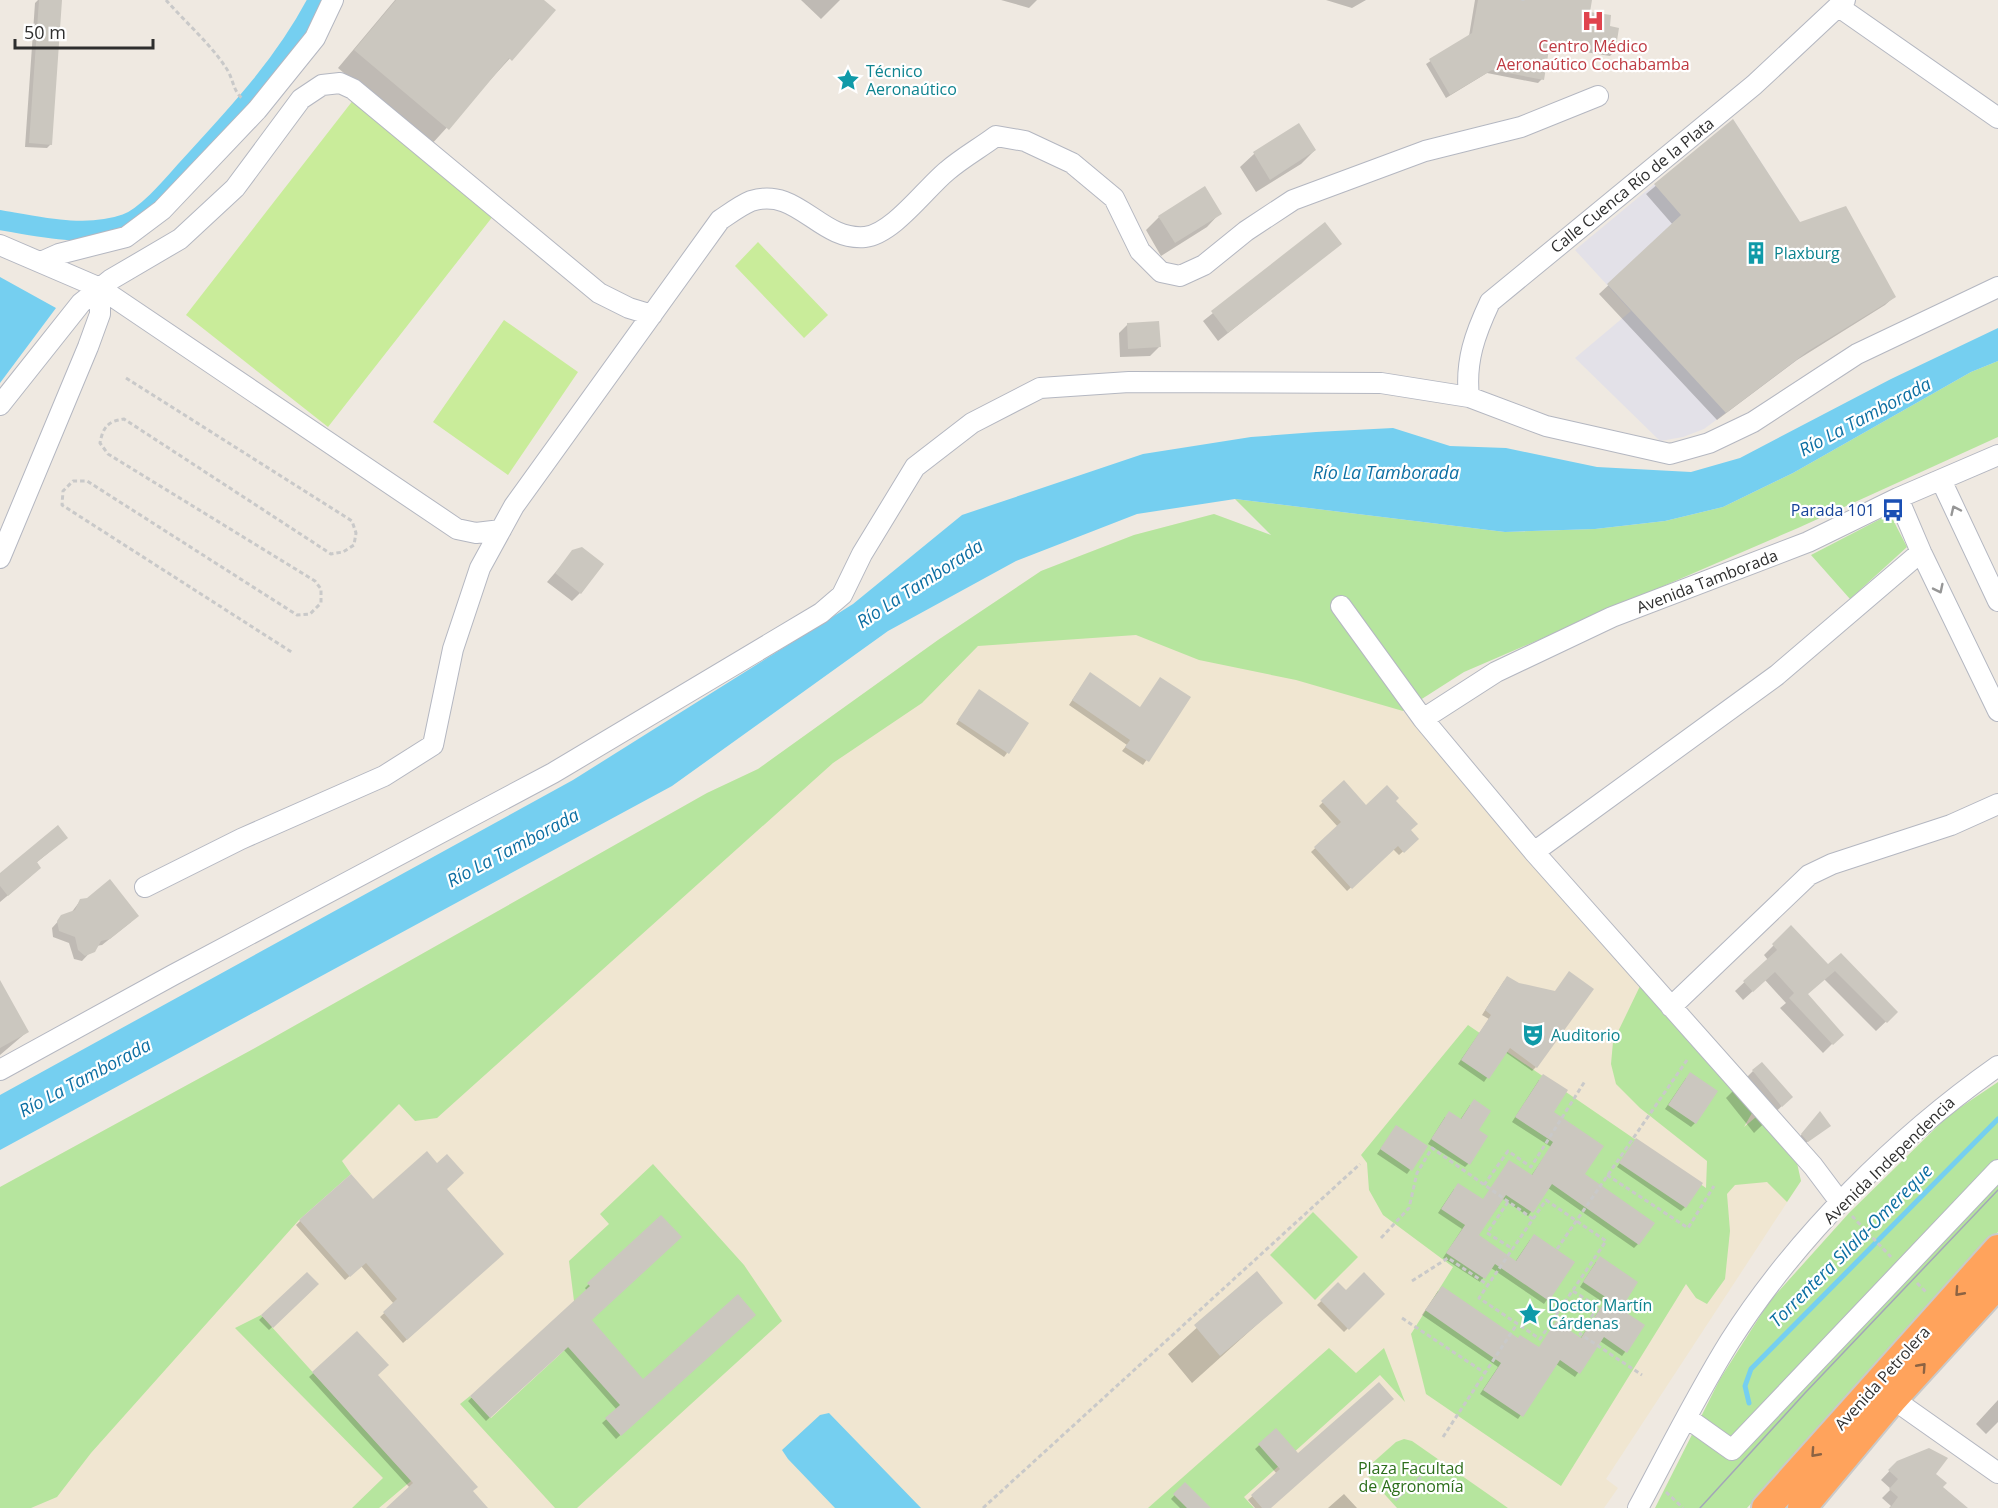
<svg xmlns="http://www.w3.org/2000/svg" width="1998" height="1508" viewBox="0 0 1998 1508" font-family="'Open Sans',sans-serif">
	<rect width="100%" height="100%" fill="#efe9e1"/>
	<path fill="#e3e1e8" d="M 1733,119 L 1800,222 L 1875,309 L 1807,352 L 1704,429 L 1683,437 L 1660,441 L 1575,358 L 1631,311 L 1575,250 Z"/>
	<path fill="#f0e6d1" d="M 1214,514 L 1272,536 L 1403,711 L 1797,1165 L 1801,1181 L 1606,1479 L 1618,1488 L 1604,1508 L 0,1508 L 0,1187 L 255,1048 L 707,793 L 758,769 L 938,640 L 1041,571 L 1134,535 Z"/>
	<path fill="#b6e59e" d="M 1998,361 L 1998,437 L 1798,528 L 1464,672 L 1403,711 L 1296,680 L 1199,660 L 1136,635 L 978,646 L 922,703 L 833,763 L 437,1118 L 415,1121 L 399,1104 L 342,1161 L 351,1174 L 299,1220 L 91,1453 L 57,1497 L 31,1508 L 0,1508 L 0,1187 L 255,1048 L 707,793 L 758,769 L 938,640 L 1041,571 L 1134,535 L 1214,514 L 1271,535 L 1235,499 L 1505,532 L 1595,529 L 1665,521 L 1723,507 L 1793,473 L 1971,372 Z
		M 1890,514 L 1907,547 L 1850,599 L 1811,555 Z
		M 1641,984 L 1752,1113 L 1744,1127 L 1768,1107 L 1789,1127 L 1801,1181 L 1787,1202 L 1767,1182 L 1735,1185 L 1727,1194 L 1730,1231 L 1725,1279 L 1707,1304 L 1696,1298 L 1686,1284 L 1561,1486 L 1426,1394 L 1411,1334 L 1453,1267 L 1383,1215 L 1369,1190 L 1367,1163 L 1361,1155 L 1468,1025 L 1706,1188 L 1707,1161 L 1640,1108 L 1616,1084 L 1611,1064 L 1613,1042 Z
		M 1998,1082 L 1998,1232 L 1747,1508 L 1655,1508 L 1720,1379 L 1769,1302 L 1849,1213 L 1949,1115 Z
		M 653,1164 L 744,1265 L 782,1321 L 577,1508 L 555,1508 L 460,1404 L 470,1396 L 491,1418 L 594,1323 L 574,1301 L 569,1261 L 609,1224 L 600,1214 Z
		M 1313,1212 L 1358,1257 L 1315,1300 L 1270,1255 Z
		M 261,1315 L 411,1481 L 379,1508 L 352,1508 L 383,1478 L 235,1328 Z
		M 1329,1348 L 1356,1373 L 1384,1348 L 1405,1402 L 1380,1375 L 1244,1497 L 1254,1508 L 1148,1508 Z
		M 1404,1439 L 1412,1441 L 1508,1508 L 1397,1508 L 1368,1476 L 1369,1466 L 1396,1442 Z"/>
	<path fill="#c9ec9a" d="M 354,99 L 497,211 L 328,427 L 186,315 Z
		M 758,242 L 828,315 L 804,338 L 735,266 Z
		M 504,320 L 578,372 L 508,475 L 433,422 Z"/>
	<path fill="#75cff0" d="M 0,277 L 56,308 L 0,383 Z
		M 1998,328 L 1998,361 L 1971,372 L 1793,473 L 1723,507 L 1665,521 L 1595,529 L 1505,532 L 1235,499 L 1137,514 L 1016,561 L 888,631 L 672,786 L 0,1150 L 0,1095 L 573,780 L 853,604 L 962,515 L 1143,454 L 1251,437 L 1316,432 L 1393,428 L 1450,446 L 1506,448 L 1597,467 L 1691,472 L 1740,458 L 1891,379 Z
		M 829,1413 L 921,1508 L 835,1508 L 788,1459 L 782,1450 L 820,1415 Z"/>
	<path fill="#0003" d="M 38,0 L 54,0 L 51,144 L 47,148 L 25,147 L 35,3 Z
		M 395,0 L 542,0 L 554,10 L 430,146 L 338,68 Z
		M 801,0 L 840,0 L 821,19 Z
		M 1001,0 L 1037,0 L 1029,8 Z
		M 1326,0 L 1366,0 L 1352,8 Z
		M 1475,0 L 1591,0 L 1589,13 L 1608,28 L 1614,52 L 1610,56 L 1548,46 L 1542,79 L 1538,83 L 1487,73 L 1446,98 L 1426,64 L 1469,36 Z
		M 1732,122 L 1799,224 L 1894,297 L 1885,305 L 1797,360 L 1717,420 L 1599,294 L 1673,225 L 1646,194 Z
		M 1299,125 L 1315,150 L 1301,164 L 1256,192 L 1240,167 L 1254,154 Z
		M 1220,213 L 1207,227 L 1161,256 L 1146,230 L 1159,217 Z
		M 1325,224 L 1340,244 L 1218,341 L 1203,321 Z
		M 1128,324 L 1159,347 L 1150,356 L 1120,357 L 1119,333 Z
		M 573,552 L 580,593 L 572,601 L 547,582 Z
		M 1087,678 L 1140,708 L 1189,698 L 1143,765 L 1122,751 L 1127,745 L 1069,705 Z
		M 979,691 L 1007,753 L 1004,757 L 956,724 Z
		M 1344,782 L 1366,807 L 1394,801 L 1409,830 L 1417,839 L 1399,855 L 1393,849 L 1347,891 L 1311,852 L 1338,827 L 1319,806 Z
		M 66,838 L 36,863 L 31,876 L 0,902 L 0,875 Z
		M 80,901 L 131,922 L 102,945 L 96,946 L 82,961 L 74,959 L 69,943 L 53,937 L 52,928 L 62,917 L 71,913 Z
		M 1791,928 L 1828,966 L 1841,955 L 1896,1012 L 1876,1031 L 1824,979 L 1806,995 L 1842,1034 L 1823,1053 L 1780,1008 L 1786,1003 L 1765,980 L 1743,1000 L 1735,991 L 1768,960 L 1764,955 Z
		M 1504,981 L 1536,1067 L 1532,1071 L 1505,1052 L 1484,1082 L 1458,1064 L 1489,1019 L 1482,1015 Z
		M 0,1001 L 27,1032 L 0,1055 Z
		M 1753,1071 L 1791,1097 L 1754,1133 L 1726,1098 Z
		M 1686,1078 L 1695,1123 L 1691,1127 L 1665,1109 Z
		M 1539,1080 L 1583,1175 L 1638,1244 L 1634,1248 L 1548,1188 L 1528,1216 L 1503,1199 L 1477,1236 L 1515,1262 L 1530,1240 L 1573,1262 L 1544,1304 L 1491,1268 L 1480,1282 L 1443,1258 L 1462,1229 L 1438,1213 L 1454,1189 L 1482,1201 L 1531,1176 L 1551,1147 L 1512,1122 Z
		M 1470,1105 L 1477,1131 L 1468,1164 L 1465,1167 L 1428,1144 L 1445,1117 L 1460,1120 Z
		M 1816,1117 L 1825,1129 L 1803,1145 L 1798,1139 Z
		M 1393,1131 L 1410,1170 L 1407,1174 L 1377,1154 Z
		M 1633,1144 L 1685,1207 L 1681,1211 L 1617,1167 Z
		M 373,1201 L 502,1254 L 403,1343 L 380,1317 L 394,1304 L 361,1266 L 345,1280 L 296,1225 L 300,1221 Z
		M 661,1217 L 590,1320 L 643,1381 L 754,1315 L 616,1439 L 602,1423 L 617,1410 L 563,1349 L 486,1421 L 468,1401 L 587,1291 L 585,1288 L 588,1285 Z
		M 1596,1262 L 1619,1310 L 1625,1352 L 1622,1356 L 1600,1341 L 1575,1377 L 1556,1364 L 1518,1419 L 1480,1394 L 1498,1367 L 1422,1315 L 1438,1291 L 1517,1340 L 1538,1349 L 1580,1339 L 1604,1303 L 1580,1287 Z
		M 1257,1273 L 1281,1303 L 1192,1383 L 1168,1354 Z
		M 307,1274 L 317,1284 L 269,1330 L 259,1320 Z
		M 1338,1285 L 1346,1292 L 1383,1294 L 1344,1332 L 1317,1305 Z
		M 357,1333 L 376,1375 L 486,1508 L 388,1508 L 410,1488 L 309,1377 Z
		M 1998,1400 L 1998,1422 L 1986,1434 L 1976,1424 Z
		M 1276,1430 L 1298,1456 L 1270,1508 L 1255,1508 L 1248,1500 L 1277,1474 L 1255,1449 Z
		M 1898,1462 L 1934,1474 L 1940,1487 L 1966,1508 L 1889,1508 L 1891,1506 L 1882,1498 L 1891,1489 L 1881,1480 Z
		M 1185,1484 L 1196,1508 L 1180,1508 L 1171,1499 Z
		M 1344,1494 L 1357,1508 L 1328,1508 Z"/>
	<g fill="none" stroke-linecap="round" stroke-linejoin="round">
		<path stroke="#75cff0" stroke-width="5" d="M 1749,1403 L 1745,1386 L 1751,1369 L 1998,1119"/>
		<path stroke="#75cff0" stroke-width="20" d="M 0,220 C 40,227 87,238 126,224 C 147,216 173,185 187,169 C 236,116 285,64 318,0"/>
	</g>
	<path fill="#cbc7bf" d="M 39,0 L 62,0 L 52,145 L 29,143 Z
		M 396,0 L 544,0 L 556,10 L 512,61 L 509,58 L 449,130 L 354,50 Z
		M 1478,0 L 1592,0 L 1590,12 L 1611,15 L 1610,26 L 1619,28 L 1615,53 L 1550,43 L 1544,80 L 1492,70 L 1450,95 L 1429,59 L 1472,33 Z
		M 1733,119 L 1800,222 L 1846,206 L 1896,297 L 1807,352 L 1726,413 L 1607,284 L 1681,215 L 1654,184 Z
		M 1299,123 L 1316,150 L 1270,180 L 1253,152 Z
		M 1205,186 L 1222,214 L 1175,243 L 1158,216 Z
		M 1325,222 L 1342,244 L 1228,333 L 1211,311 Z
		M 1159,321 L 1161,347 L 1128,349 L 1127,323 Z
		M 582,547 L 604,564 L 581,594 L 555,573 L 572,550 Z
		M 1090,672 L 1140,707 L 1160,677 L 1191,697 L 1149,762 L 1125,747 L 1130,740 L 1072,700 Z
		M 979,689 L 1029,723 L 1009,754 L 958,720 Z
		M 1344,780 L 1366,805 L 1387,785 L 1399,798 L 1396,801 L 1418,824 L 1411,830 L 1419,839 L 1404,853 L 1398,846 L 1352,889 L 1314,847 L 1341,822 L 1321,801 Z
		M 58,825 L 68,838 L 37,862 L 41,868 L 8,896 L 0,886 L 0,873 Z
		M 110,879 L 139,916 L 110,939 L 101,941 L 95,952 L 85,956 L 78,950 L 75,937 L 59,931 L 57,921 L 61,915 L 75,910 L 80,899 L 87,898 Z
		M 1791,925 L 1828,964 L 1841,953 L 1898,1012 L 1887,1023 L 1830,966 L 1835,971 L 1808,994 L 1844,1035 L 1833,1045 L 1789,998 L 1794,993 L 1775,972 L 1753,992 L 1743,981 L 1777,950 L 1772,944 Z
		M 1569,971 L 1594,989 L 1537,1068 L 1510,1048 L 1489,1079 L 1461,1060 L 1491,1015 L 1485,1010 L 1507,976 L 1519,983 L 1555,991 Z
		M 0,980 L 29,1032 L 0,1048 Z
		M 1762,1062 L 1793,1097 L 1782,1107 L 1752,1070 Z
		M 1690,1072 L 1718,1091 L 1696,1124 L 1668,1105 Z
		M 1543,1074 L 1568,1090 L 1554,1112 L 1604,1146 L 1585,1174 L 1655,1223 L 1639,1245 L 1552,1184 L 1533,1213 L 1506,1195 L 1479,1235 L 1516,1261 L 1534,1234 L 1575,1262 L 1549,1301 L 1495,1264 L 1485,1279 L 1446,1253 L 1465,1225 L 1441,1209 L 1458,1183 L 1483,1199 L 1509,1160 L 1532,1175 L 1553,1142 L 1515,1117 Z
		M 1474,1099 L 1491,1111 L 1479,1130 L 1488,1136 L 1470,1165 L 1431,1139 L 1449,1111 L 1461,1119 Z
		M 1820,1111 L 1831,1126 L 1808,1142 L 1801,1134 Z
		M 1396,1125 L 1428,1146 L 1412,1171 L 1380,1149 Z
		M 1636,1138 L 1703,1183 L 1686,1208 L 1619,1163 Z
		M 427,1151 L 437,1163 L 447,1154 L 464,1173 L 447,1189 L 504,1254 L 407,1340 L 383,1312 L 397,1299 L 366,1263 L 350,1277 L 299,1220 L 351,1174 L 373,1199 Z
		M 661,1215 L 682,1237 L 592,1320 L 643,1379 L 738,1294 L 756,1315 L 621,1436 L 605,1418 L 620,1405 L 568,1347 L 490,1418 L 470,1396 L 590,1286 L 587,1283 Z
		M 1600,1256 L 1638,1282 L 1621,1309 L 1645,1325 L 1627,1353 L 1604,1337 L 1580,1374 L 1560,1360 L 1523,1417 L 1483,1390 L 1501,1363 L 1425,1310 L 1442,1286 L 1518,1338 L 1520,1335 L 1539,1347 L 1556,1321 L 1581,1338 L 1607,1298 L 1583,1282 Z
		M 1257,1271 L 1283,1303 L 1220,1356 L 1194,1325 Z
		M 307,1272 L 319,1284 L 273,1328 L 261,1315 Z
		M 1364,1272 L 1385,1294 L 1349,1330 L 1320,1300 L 1338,1282 L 1346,1290 Z
		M 357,1331 L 389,1365 L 378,1375 L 478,1487 L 473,1491 L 488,1508 L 386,1508 L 413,1483 L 312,1372 Z
		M 1379,1382 L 1394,1399 L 1271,1508 L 1262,1508 L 1251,1495 L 1280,1469 L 1258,1444 L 1276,1428 L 1298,1453 Z
		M 1929,1448 L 1948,1458 L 1936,1474 L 1947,1483 L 1943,1487 L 1968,1508 L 1890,1508 L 1898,1497 L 1889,1489 L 1898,1479 L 1888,1470 L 1897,1461 Z
		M 1185,1482 L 1211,1508 L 1187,1508 L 1173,1494 Z"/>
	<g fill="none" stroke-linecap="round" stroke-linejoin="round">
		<g stroke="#b4b7c1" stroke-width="22">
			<path id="minor" d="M 1839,7 L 1998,118
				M 0,245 L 100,288 L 457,529 L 476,533 L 501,530
				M 41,262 L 59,254 L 126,237 L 162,210 L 257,110 L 315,38 L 333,0
				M 1469,397 C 1465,361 1475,334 1490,302 L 1754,85 L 1845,0
				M 0,405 L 81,303 L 110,280 L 180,239 L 235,188 L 301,99 L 322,85 L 340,83 L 353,89 L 599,293 L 629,308 L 652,315
				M 1941,480 L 1998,601
				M 1898,498 L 1921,552 L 1998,711
				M 0,558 L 88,347 L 100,314 L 100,288
				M 1341,606 L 1423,719 L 1534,852 L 1813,1166 L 1840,1202
				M 1423,719 L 1496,672 L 1612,617 L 1808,542 L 1898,498 L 1998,455
				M 1534,852 L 1777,675 L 1921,552
				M 145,887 L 241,839 L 384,776 L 433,745 L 453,649 L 480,568 L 514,506 L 720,220 C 729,214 741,205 751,201 C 798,186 819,241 865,237 C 893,234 926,188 947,171 C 962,158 980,148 996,136 L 1025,141 L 1072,163 L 1114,198 L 1140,251 L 1161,272 L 1180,276 L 1204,265 L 1246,231 L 1293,200 L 1425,151 L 1521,127 L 1598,96
				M 1671,1007 L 1809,875 L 1832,864 L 1951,825 L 1998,804
				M 0,1070 L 173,975 L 553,773 L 821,613 L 842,595 L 862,554 L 915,467 L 972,423 L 1040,388 L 1129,382 L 1381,383 L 1469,397 L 1546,426 L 1670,454 L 1709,443 L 1753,422 L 1857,354 L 1998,287
				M 1893,1399 L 1998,1473
				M 1687,1418 L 1732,1450 L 1998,1170
				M 1638,1508 C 1668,1452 1697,1394 1730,1341 C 1797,1236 1897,1137 1998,1066"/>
		</g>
		<g stroke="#c9c9c9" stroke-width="32">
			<path id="highway" d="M 1766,1508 L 1998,1249
				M 1802,1508 L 1893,1399 L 1998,1284"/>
		</g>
		<path stroke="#c9c9c9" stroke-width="3" stroke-dasharray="4.5 3" stroke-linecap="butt" d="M 166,0 C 186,23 212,45 228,71 C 234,82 233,91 243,99
			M 1523,1 L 1523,0
			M 126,378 L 352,521 L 356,533 L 354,545 L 343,552 L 331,554 L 124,419 C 108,421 103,427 100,443 L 108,454 L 315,581 L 321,589 L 321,603 L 310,614 L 297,615 L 87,481 L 73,481 L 63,491 L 62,505 L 293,653
			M 1607,1175 L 1688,1228 L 1714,1186
			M 1484,1185 L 1508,1151 L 1531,1167 L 1585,1081
			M 1546,1200 L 1606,1241 L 1540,1339 L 1479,1298 Z
			M 1508,1202 L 1487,1233 L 1513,1249
			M 1852,1216 L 1891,1257
			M 1381,1238 L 1409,1208 L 1417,1173 L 1432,1148 L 1533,1219
			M 1557,1249 L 1687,1060
			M 1412,1281 L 1448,1258 L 1488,1285
			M 1917,1283 L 1927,1293
			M 1573,1291 L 1598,1307 L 1580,1334 L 1642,1375
			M 1402,1318 L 1485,1373
			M 1443,1437 L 1517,1324
			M 1666,1492 L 1683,1508
			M 1395,1500 L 1437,1463
			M 983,1508 L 1360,1164"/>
		<use href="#minor" stroke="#fff" stroke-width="20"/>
		<use href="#highway" stroke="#ffa35c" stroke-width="28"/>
		<path stroke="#a3a6b8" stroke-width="1.5" d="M 1700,1508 L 1805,1393 L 1998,1190"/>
	</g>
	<defs><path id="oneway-chevron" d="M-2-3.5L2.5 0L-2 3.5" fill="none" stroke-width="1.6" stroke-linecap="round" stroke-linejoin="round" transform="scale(1.5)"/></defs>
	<g stroke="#969696">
		<use href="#oneway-chevron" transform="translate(1955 510) rotate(-115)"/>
		<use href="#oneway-chevron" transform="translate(1939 589) rotate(64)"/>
	</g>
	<g stroke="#8c6343">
		<use href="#oneway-chevron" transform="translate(1959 1292) rotate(132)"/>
		<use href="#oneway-chevron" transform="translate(1922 1367) rotate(-48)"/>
		<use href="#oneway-chevron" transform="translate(1815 1453) rotate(132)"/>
	</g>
	<defs>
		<g id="hospital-bare" transform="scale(1.8)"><path d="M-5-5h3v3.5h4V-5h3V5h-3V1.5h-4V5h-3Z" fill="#e0444e" stroke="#fff" stroke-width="2.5" paint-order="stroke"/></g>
		<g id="sight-bare" transform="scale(1.8)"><path d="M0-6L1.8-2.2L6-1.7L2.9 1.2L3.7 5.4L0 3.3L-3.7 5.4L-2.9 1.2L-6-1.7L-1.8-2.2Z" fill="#0f9aa8" stroke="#fff" stroke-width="2.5" paint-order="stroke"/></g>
		<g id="building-bare" transform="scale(1.8)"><path d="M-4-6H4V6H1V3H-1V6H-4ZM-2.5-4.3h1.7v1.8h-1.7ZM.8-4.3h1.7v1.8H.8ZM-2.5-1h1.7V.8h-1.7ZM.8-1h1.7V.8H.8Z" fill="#0f9aa8" stroke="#fff" stroke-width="2.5" paint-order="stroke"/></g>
		<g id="bus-bare" transform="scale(1.8)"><path d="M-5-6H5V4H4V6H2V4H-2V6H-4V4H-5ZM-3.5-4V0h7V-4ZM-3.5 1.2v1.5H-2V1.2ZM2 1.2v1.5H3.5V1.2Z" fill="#1a4fb4" stroke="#fff" stroke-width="2.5" paint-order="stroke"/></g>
		<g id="theatre-bare" transform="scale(1.8)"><path d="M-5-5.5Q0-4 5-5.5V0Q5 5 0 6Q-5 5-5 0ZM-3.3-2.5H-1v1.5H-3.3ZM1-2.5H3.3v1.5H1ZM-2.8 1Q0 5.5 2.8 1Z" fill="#0f9aa8" stroke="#fff" stroke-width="2.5" paint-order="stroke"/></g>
	</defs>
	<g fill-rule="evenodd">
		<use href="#hospital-bare" x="1593" y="21"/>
		<use href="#sight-bare" x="848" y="80"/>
		<use href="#building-bare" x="1756" y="253"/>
		<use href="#bus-bare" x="1893" y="510"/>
		<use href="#theatre-bare" x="1533" y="1035"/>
		<use href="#sight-bare" x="1530" y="1314"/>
	</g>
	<g text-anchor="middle" stroke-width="4.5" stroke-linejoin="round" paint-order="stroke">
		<g font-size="16" fill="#be3a42" stroke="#fff">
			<text x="1593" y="52">Centro Médico<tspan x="1593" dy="18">Aeronaútico Cochabamba</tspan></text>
		</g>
		<g font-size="16" fill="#0d838f" stroke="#fff" text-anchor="start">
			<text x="866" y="77">Técnico<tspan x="866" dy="18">Aeronaútico</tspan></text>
			<text x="1774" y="259">Plaxburg</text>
			<text x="1551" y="1041">Auditorio</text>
			<text x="1548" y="1311">Doctor Martín<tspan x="1548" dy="18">Cárdenas</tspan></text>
		</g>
		<g font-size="16" fill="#2e2e2e" stroke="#fff">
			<text transform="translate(1632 185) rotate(-39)" y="6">Calle Cuenca Río de la Plata</text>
			<text transform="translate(1707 581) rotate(-21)" y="6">Avenida Tamborada</text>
			<text transform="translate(1889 1160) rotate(-44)" y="6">Avenida Independencia</text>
			<text transform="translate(1882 1378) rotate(-48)" y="6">Avenida Petrolera</text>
		</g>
		<g font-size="16" fill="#164399" stroke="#fff" text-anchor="end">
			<text x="1875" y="516">Parada 101</text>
		</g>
		<g font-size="16" fill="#2c6e1b" stroke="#fff">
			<text x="1411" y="1474">Plaza Facultad<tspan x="1411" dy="18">de Agronomía</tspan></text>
		</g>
		<g font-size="18" font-style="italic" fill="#0d6fa3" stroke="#fff">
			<text transform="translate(1865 417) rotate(-28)" y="6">Río La Tamborada</text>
			<text x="1386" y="479">Río La Tamborada</text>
			<text transform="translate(920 584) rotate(-33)" y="6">Río La Tamborada</text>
			<text transform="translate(513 848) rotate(-28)" y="6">Río La Tamborada</text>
			<text transform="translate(85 1078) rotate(-28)" y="6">Río La Tamborada</text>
			<text transform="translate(1851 1246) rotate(-45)" y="6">Torrentera Silala-Omereque</text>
		</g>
	</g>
	<path d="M15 39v9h138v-9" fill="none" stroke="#2e2e2e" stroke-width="3"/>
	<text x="24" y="39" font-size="18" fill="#2e2e2e" stroke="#ffffff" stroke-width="4.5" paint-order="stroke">50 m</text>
</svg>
